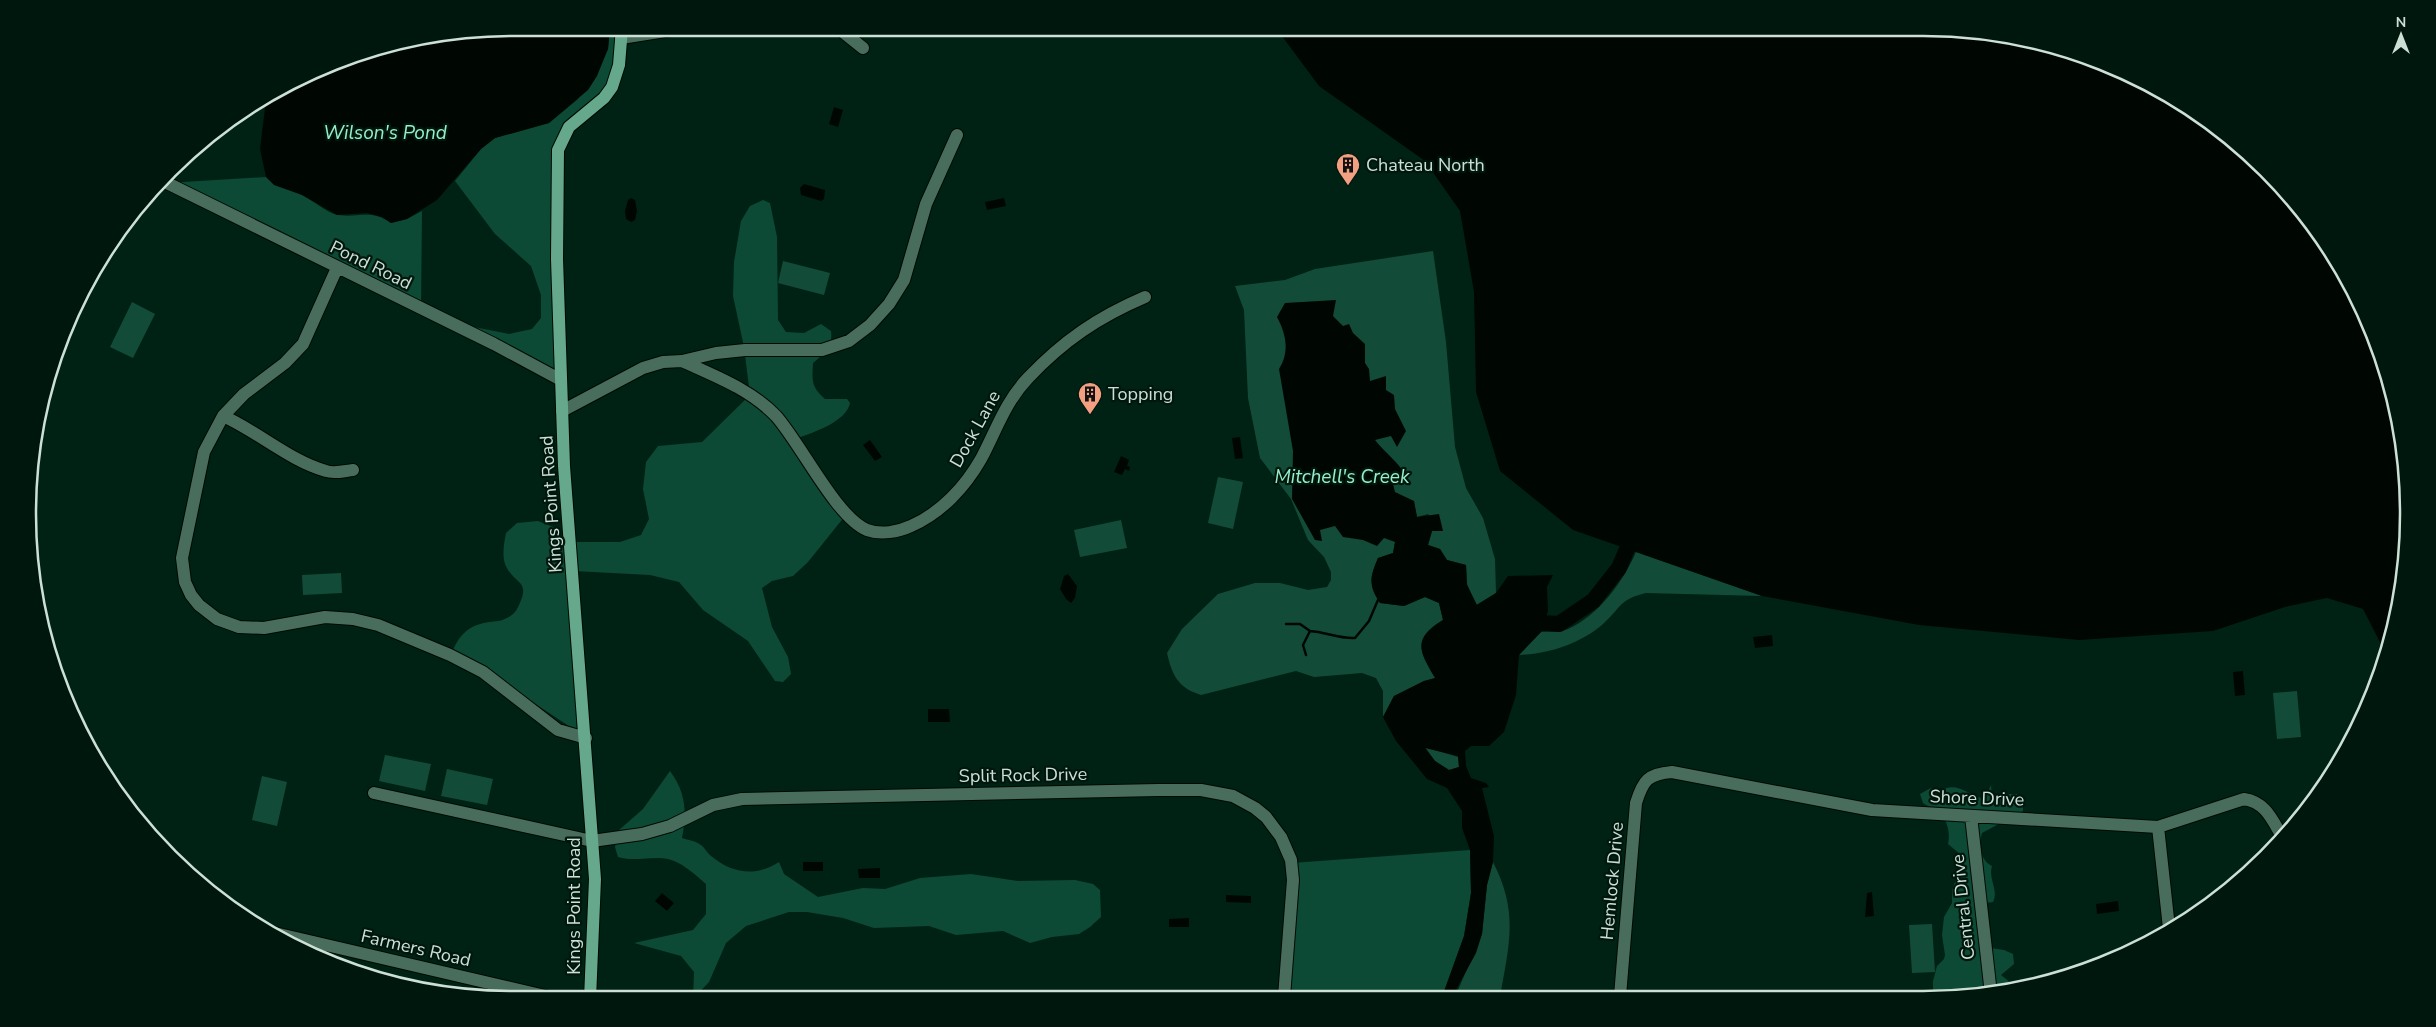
<svg xmlns="http://www.w3.org/2000/svg" width="2436" height="1027" viewBox="0 0 2436 1027" font-family="'Nunito Sans',sans-serif">
	<rect width="100%" height="100%" fill="#002215"/>
	<path fill="#124c38" d="M 1433,251 L 1446,342 L 1455,447 L 1466,488 L 1483,518 L 1495,559 L 1496,593 L 1476,605 L 1467,584 L 1466,565 L 1447,560 L 1440,549 L 1428,545 L 1432,531 L 1442,531 L 1428,514 L 1417,517 L 1414,502 L 1395,542 L 1393,553 L 1378,558 C 1370,577 1368,585 1380,603 L 1404,606 L 1425,597 L 1439,603 L 1443,620 C 1412,638 1419,652 1436,678 L 1424,681 L 1394,696 L 1383,717 L 1383,691 L 1376,678 L 1362,673 L 1314,677 L 1296,671 L 1201,695 C 1178,688 1172,675 1167,653 L 1182,629 L 1218,594 L 1255,583 L 1280,583 L 1308,590 L 1327,587 L 1331,580 L 1331,572 L 1324,557 L 1308,540 L 1291,499 L 1260,458 L 1248,398 L 1244,310 L 1235,286 L 1285,280 L 1315,269 Z
		M 783,261 L 830,273 L 824,295 L 778,283 Z
		M 132,302 L 155,314 L 133,358 L 110,347 Z
		M 1218,477 L 1243,482 L 1233,529 L 1208,523 Z
		M 1121,520 L 1127,548 L 1080,557 L 1074,530 Z
		M 1636,552 L 1762,596 L 1646,593 C 1619,599 1621,608 1603,624 C 1580,644 1548,654 1519,655 L 1541,632 C 1549,631 1561,632 1568,629 C 1599,615 1623,582 1636,552 Z
		M 341,573 L 342,593 L 303,595 L 302,575 Z
		M 2297,691 L 2301,737 L 2277,739 L 2273,693 Z
		M 1425,747 L 1458,757 L 1459,767 L 1449,770 L 1435,761 Z
		M 385,755 L 431,764 L 425,791 L 379,781 Z
		M 447,769 L 493,779 L 487,805 L 441,796 Z
		M 262,776 L 287,782 L 277,826 L 252,820 Z
		M 1493,862 C 1519,913 1509,944 1500,997 L 1455,997 L 1482,934 L 1487,885 Z
		M 1932,924 L 1935,972 L 1912,973 L 1909,925 Z"/>
	<path fill="#0c4a36" d="M 610,28 L 622,28 L 612,87 L 561,140 L 561,380 L 449,322 L 509,334 L 532,329 L 541,318 L 541,295 L 531,266 L 495,234 L 455,181 L 481,149 L 495,138 L 549,123 L 578,99 L 608,49 Z
		M 266,177 C 277,188 291,188 304,196 C 314,201 328,214 338,215 C 360,218 370,209 391,223 L 407,219 L 422,211 L 421,309 L 167,183 Z
		M 763,200 L 770,203 L 777,237 L 778,320 L 786,332 L 804,333 L 821,324 L 831,331 C 833,347 825,353 813,363 C 812,381 811,387 825,399 L 847,399 L 850,403 C 846,422 814,432 798,438 L 849,511 L 808,562 L 793,576 L 772,581 L 762,588 L 772,627 L 788,657 L 791,674 L 783,682 L 775,681 L 748,641 L 703,610 L 679,582 L 650,575 L 574,571 L 571,542 L 620,542 L 641,535 L 649,519 L 643,489 L 646,462 L 658,446 L 702,442 L 750,395 L 744,347 L 733,296 L 734,262 L 741,221 L 750,206 Z
		M 538,521 L 553,527 L 567,543 L 578,732 L 453,650 C 463,628 475,623 498,621 C 505,620 514,615 517,609 C 533,579 514,586 505,564 C 502,554 504,543 506,533 L 517,523 Z
		M 670,771 C 686,793 687,812 682,838 C 688,840 696,841 701,845 C 705,848 707,853 711,856 C 733,874 756,877 779,862 L 784,874 L 818,897 L 863,888 L 885,889 L 920,878 L 971,874 L 1018,881 L 1075,880 L 1093,884 L 1100,890 L 1101,917 L 1090,927 L 1079,934 L 1052,937 L 1030,943 L 1003,931 L 956,935 L 929,926 L 874,928 L 843,918 L 807,912 L 789,912 L 746,926 L 726,943 L 709,982 L 693,999 L 694,972 L 681,956 L 634,943 L 693,930 L 706,914 L 706,884 C 692,872 677,857 658,858 C 643,858 632,861 618,857 L 615,847 L 619,830 L 643,809 Z
		M 1991,785 L 1992,798 L 2002,794 L 2017,794 L 2023,802 L 2023,811 L 1982,833 C 1979,845 1980,860 1992,866 C 1988,879 1999,890 1993,902 L 1986,903 L 1984,947 L 2004,950 L 2013,954 L 2014,964 L 2001,975 L 2011,983 L 2013,988 L 1986,995 L 1956,995 L 1956,990 L 1951,995 L 1933,995 L 1933,981 L 1937,966 L 1944,959 L 1945,955 L 1942,935 L 1944,917 L 1952,903 L 1952,890 L 1959,872 L 1960,854 L 1948,844 C 1951,831 1946,814 1933,808 C 1929,806 1927,806 1923,803 L 1920,794 L 1931,788 L 1939,791 C 1957,781 1965,793 1981,798 L 1986,796 Z
		M 1470,850 L 1471,893 L 1464,936 L 1442,997 L 1284,997 L 1292,863 Z"/>
	<path fill="#000703" fill-rule="evenodd" d="M 514,28 L 610,28 L 608,49 L 597,76 L 588,90 L 549,123 L 495,138 L 481,149 L 437,200 L 407,219 L 391,223 L 382,217 L 367,213 L 337,215 L 302,195 L 274,185 L 266,177 L 260,149 L 265,108 L 263,98 L 271,92 L 357,53 L 419,37 Z
		M 1276,28 L 1923,28 L 2079,53 L 2166,93 L 2243,148 L 2308,218 L 2359,299 L 2392,388 L 2407,482 L 2404,577 L 2386,654 L 2363,609 L 2327,598 L 2285,607 L 2213,631 L 2079,640 L 1919,625 L 1762,596 L 1573,530 L 1500,471 L 1476,392 L 1474,292 L 1460,211 L 1425,161 L 1319,86 Z
		M 834,107 L 843,110 L 838,127 L 829,124 Z
		M 804,184 L 825,190 L 824,199 L 821,201 L 801,195 L 800,188 Z
		M 631,198 L 635,200 L 637,211 L 635,220 L 631,222 L 626,219 L 625,211 L 628,200 Z
		M 1004,198 L 1006,206 L 987,210 L 985,202 Z
		M 1336,300 L 1333,316 L 1343,326 L 1349,324 L 1353,333 L 1365,344 L 1365,363 L 1369,369 L 1370,381 L 1386,376 L 1386,390 L 1394,395 L 1395,409 L 1406,431 L 1397,447 L 1391,436 L 1375,440 C 1385,453 1400,463 1407,478 L 1393,484 L 1395,492 L 1414,501 L 1417,517 L 1439,514 L 1443,531 L 1432,531 L 1428,545 L 1440,549 L 1447,560 L 1466,565 L 1467,585 L 1477,605 L 1496,593 L 1508,576 L 1553,575 L 1547,587 L 1548,611 L 1541,632 L 1519,655 L 1516,695 L 1504,732 L 1489,746 L 1471,746 L 1465,751 L 1466,766 L 1471,778 L 1486,783 L 1489,787 L 1482,788 L 1494,836 L 1493,862 L 1487,885 L 1482,934 L 1476,953 L 1456,990 L 1455,997 L 1442,997 L 1464,936 L 1471,893 L 1470,850 L 1462,828 L 1462,811 L 1447,788 L 1427,779 L 1396,741 L 1383,717 L 1394,696 L 1424,681 L 1435,678 C 1419,651 1412,639 1443,620 L 1439,603 L 1425,597 L 1404,606 L 1380,603 C 1368,584 1370,577 1378,558 L 1393,553 L 1395,542 L 1384,538 L 1377,546 L 1363,540 L 1343,537 L 1335,526 L 1320,530 L 1322,541 L 1315,540 L 1292,499 L 1293,451 L 1279,369 C 1290,352 1286,334 1277,317 L 1285,303 ZM 1425,748 L 1458,756 L 1459,767 L 1449,770 L 1435,761 Z
		M 1240,437 L 1243,458 L 1235,459 L 1232,438 Z
		M 870,440 L 882,457 L 875,461 L 863,445 Z
		M 1121,456 L 1129,460 L 1127,466 L 1130,467 L 1129,471 L 1125,469 L 1122,475 L 1114,472 Z
		M 1068,574 L 1077,586 L 1075,598 L 1071,603 L 1066,599 L 1060,589 L 1064,576 Z
		M 1772,635 L 1773,646 L 1755,648 L 1753,637 Z
		M 2243,671 L 2245,695 L 2235,696 L 2233,672 Z
		M 928,709 L 949,709 L 950,722 L 928,722 Z
		M 803,862 L 823,862 L 823,871 L 803,871 Z
		M 880,868 L 880,878 L 859,878 L 858,869 Z
		M 1872,892 L 1874,916 L 1865,917 L 1867,893 Z
		M 662,893 L 674,903 L 667,911 L 655,901 Z
		M 1226,895 L 1251,896 L 1251,903 L 1226,902 Z
		M 2118,901 L 2119,911 L 2097,914 L 2096,904 Z
		M 1189,918 L 1189,927 L 1169,927 L 1169,919 Z"/>
	<g fill="none" stroke-linecap="round" stroke-linejoin="round">
		<path stroke="#000703" stroke-width="2.5" d="M 1286,624 L 1300,624 L 1310,631
			M 1306,655 L 1303,645 L 1310,631 C 1326,632 1339,639 1355,638 L 1369,621 L 1378,600"/>
		<path stroke="#000703" stroke-width="16" d="M 1523,622 L 1559,624 L 1593,601 L 1619,568 L 1627,549"/>
		<g stroke="#000a03" stroke-width="14">
			<path id="minor" d="M 838,28 L 863,48
				M 621,38 L 684,28
				M 165,182 L 494,344 L 561,380
				M 337,268 L 303,344 L 285,363 L 244,394 L 223,416 L 204,452 L 182,558 L 185,582 L 191,595 L 199,605 L 217,619 L 239,627 L 264,628 L 325,617 L 353,619 L 378,625 L 450,655 L 483,672 L 558,730 L 586,738
				M 682,361 C 715,376 750,389 776,416 C 801,444 836,517 867,530 C 881,535 898,532 911,526 C 941,513 965,487 981,459 C 996,431 1005,402 1028,378 C 1063,341 1098,317 1145,297
				M 562,411 L 643,368 L 663,362 L 682,361 L 716,353 L 745,350 L 822,350 L 849,341 L 870,325 L 889,304 L 904,280 L 926,204 L 957,135
				M 223,416 C 257,431 290,461 326,471 C 334,474 344,471 353,470
				M 374,793 L 592,841 L 642,834 L 670,826 L 713,805 L 742,799 L 1158,790 L 1201,790 L 1233,796 L 1255,808 L 1266,817 L 1281,837 L 1291,860 L 1293,880 L 1284,997
				M 1971,816 L 1991,994
				M 2158,827 L 2169,928
				M 266,931 L 558,999
				M 1620,996 L 1636,803 C 1643,780 1648,774 1672,772 L 1872,810 L 2158,827 L 2244,799 C 2264,802 2271,817 2280,833"/>
		</g>
		<g stroke="#000a03" stroke-width="14">
			<path id="major" d="M 590,999 L 595,879 L 564,466 L 557,259 L 558,150 L 569,127 L 604,98 L 612,87 L 619,65 L 622,28"/>
		</g>
		<use href="#minor" stroke="#496d5d" stroke-width="12"/>
		<use href="#major" stroke="#65a88b" stroke-width="12"/>
	</g>
	<defs>
		<g id="building-pin" transform="scale(1.25)"><path d="M0 17L-7.5 6A9.5 9.5 0 1 1 7.5 6Z" fill="#f3a082" stroke="#00170d"/><path d="M-4-6H4V6H1V3H-1V6H-4ZM-2.5-4.3h1.7v1.8h-1.7ZM.8-4.3h1.7v1.8H.8ZM-2.5-1h1.7V.8h-1.7ZM.8-1h1.7V.8H.8Z" fill="#111"/></g>
	</defs>
	<g fill-rule="evenodd">
		<use href="#building-pin" x="1348" y="165"/>
		<use href="#building-pin" x="1090" y="394"/>
	</g>
	<g text-anchor="middle" stroke-width="4.5" stroke-linejoin="round" paint-order="stroke">
		<g font-size="18" fill="#cce0d6" stroke="#00170d" text-anchor="start">
			<text x="1366" y="171">Chateau North</text>
			<text x="1108" y="400">Topping</text>
		</g>
		<g font-size="18" fill="#cce0d6" stroke="#00170d">
			<text transform="translate(371 265) rotate(26)" y="6">Pond Road</text>
			<text transform="translate(975 429) rotate(-61)" y="6">Dock Lane</text>
			<text transform="translate(551 504) rotate(-94)" y="6">Kings Point Road</text>
			<text transform="translate(1023 775) rotate(-1)" y="6">Split Rock Drive</text>
			<text transform="translate(1977 798) rotate(2)" y="6">Shore Drive</text>
			<text transform="translate(1612 881) rotate(-85)" y="6">Hemlock Drive</text>
			<text transform="translate(574 906) rotate(-90)" y="6">Kings Point Road</text>
			<text transform="translate(1963 907) rotate(-96)" y="6">Central Drive</text>
			<text transform="translate(416 948) rotate(13)" y="6">Farmers Road</text>
		</g>
		<g font-size="19" font-style="italic" fill="#97efca" stroke="#00170d">
			<text x="385" y="139">Wilson's Pond</text>
			<text x="1342" y="483">Mitchell's Creek</text>
		</g>
	</g>
	<path d="M0 0H2436V1027H0ZM513 36H1923A477 477 0 0 1 2400 513V514A477 477 0 0 1 1923 991H513A477 477 0 0 1 36 514V513A477 477 0 0 1 513 36Z" fill="#00170d" fill-rule="evenodd"/>
	<path fill="none" stroke="#cce0d6" stroke-width="2.5" d="M513 36H1923A477 477 0 0 1 2400 513V514A477 477 0 0 1 1923 991H513A477 477 0 0 1 36 514V513A477 477 0 0 1 513 36Z"/>
	<g transform="translate(2401 35)" stroke="#00170d" stroke-width="4" paint-order="stroke">
	<path d="M0-4L9 19L0 12L-9 19Z" fill="#cce0d6"/>
	<text y="-8" font-size="14" font-weight="bold" text-anchor="middle" fill="#cce0d6">N</text>
	</g>
</svg>
